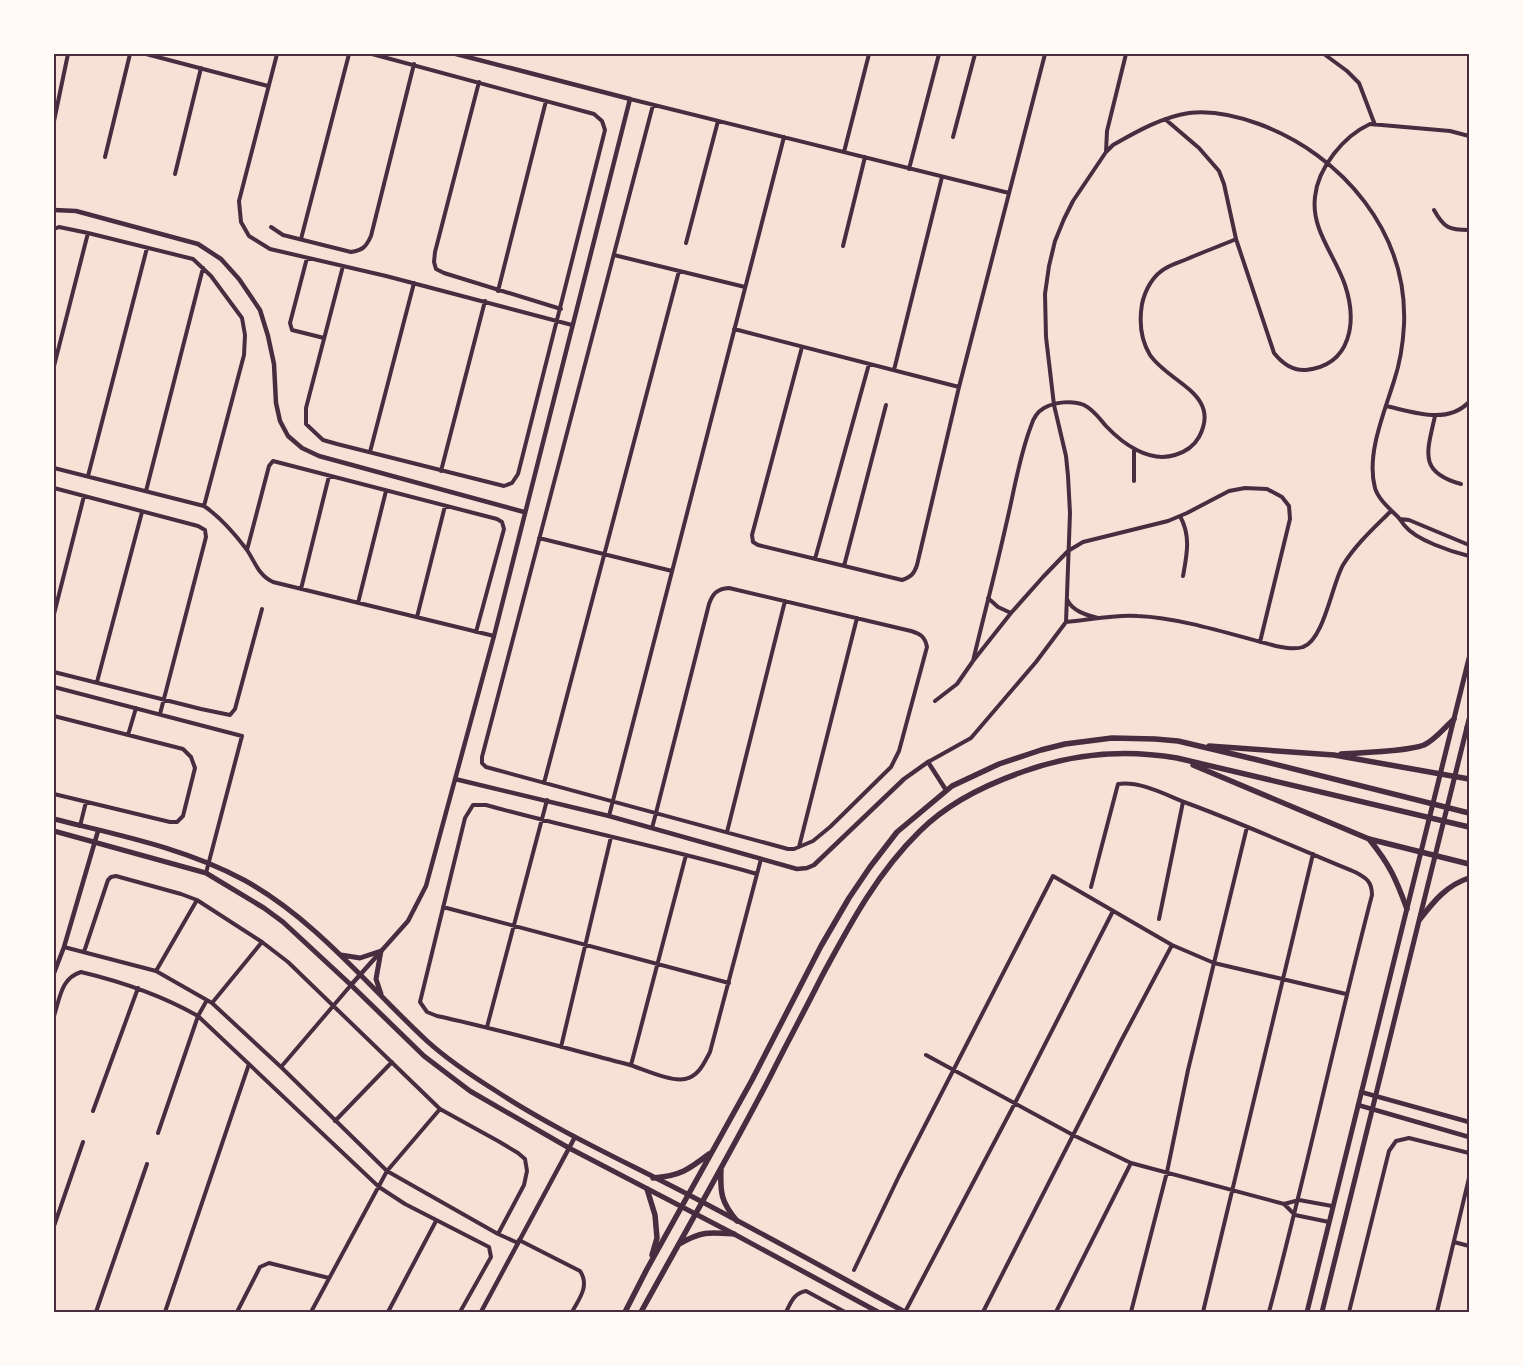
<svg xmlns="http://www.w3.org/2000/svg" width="1523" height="1366" viewBox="0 0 1523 1366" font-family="Spectral,serif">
	<rect width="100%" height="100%" fill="#f7e1d7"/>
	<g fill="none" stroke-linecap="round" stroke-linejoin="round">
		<path stroke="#4a2c40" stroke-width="4" d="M 146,54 L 268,86
			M 277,54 L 239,201 L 241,222 L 249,236 L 270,249 L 386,276 L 572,325
			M 1324,54 L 1347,71 L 1359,83 L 1375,125
			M 479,82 L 435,252 L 434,262 L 436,269 L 444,273 L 561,309
			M 630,99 L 1009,193
			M 1165,119 L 1199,148 L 1219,171 L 1224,184 L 1236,239 L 1274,353 C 1282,363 1293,371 1306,370 C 1352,365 1357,321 1345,285 C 1335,255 1311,230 1315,197 C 1318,167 1344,136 1370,124 L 1450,131 L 1469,136
			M 54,121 L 68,54
			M 953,137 L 975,54
			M 844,152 L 869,54
			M 1106,152 L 1107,131 L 1126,54
			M 105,157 L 130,54
			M 909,169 L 939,54
			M 175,174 L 201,68
			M 1434,210 C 1444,228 1449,230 1469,230
			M 271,227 L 283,235 L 351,252 C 363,250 366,247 371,236 L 414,64
			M 54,229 L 59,227 L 88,233 L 193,259 L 211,276 L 242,318 L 245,335 L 244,355 L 204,506
			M 301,239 L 349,54
			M 686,243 L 718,121
			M 843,246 L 865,157
			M 614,255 L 745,287
			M 307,258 L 290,323 L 292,330 L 324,338
			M 343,266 L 306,408 L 306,424 L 323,440 L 337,444 L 504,486 L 512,483 L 518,474 L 605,130 L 602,121 L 594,114 L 372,54
			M 498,291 L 546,101
			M 734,329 L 959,387
			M 802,347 L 752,535 L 753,542 L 758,545 L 902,580 C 911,577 914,574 917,565 L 959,387 L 1045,54
			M 54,366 L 88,233
			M 894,370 L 942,177
			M 1386,406 C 1413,412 1447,425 1469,402
			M 1435,416 C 1427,452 1418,472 1461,484
			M 1134,449 L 1134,481
			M 370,452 L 414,283
			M 54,468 L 204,506 C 220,517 235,534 247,550 C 255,562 259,576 273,582 L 494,636
			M 441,471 L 485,301
			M 88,476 L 147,248
			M 54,488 L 198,526 L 205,530 L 206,537 L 160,714
			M 146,491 L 203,268
			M 1180,516 C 1191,536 1187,554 1183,576
			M 1400,519 L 1409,520 L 1469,545
			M 539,538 L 672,571
			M 247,550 L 269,466 L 273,461 L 497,519 L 502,522 L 504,529 L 476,632
			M 815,559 L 869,364
			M 844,566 L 886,405
			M 301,589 L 329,476
			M 988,598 L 998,607 L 1011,613
			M 1067,599 C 1072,611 1086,615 1098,618
			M 358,603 L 386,491
			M 54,614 L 84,496
			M 417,617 L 445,506
			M 1066,622 C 1089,620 1115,614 1138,616 C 1182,618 1233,635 1276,646 C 1285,648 1295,650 1303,647 C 1324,640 1332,584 1343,565 C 1356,544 1374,528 1391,511
			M 973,661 C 984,615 996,570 1006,525 C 1014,492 1019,457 1031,426 C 1033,419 1037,412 1044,408 C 1054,402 1073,400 1084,405 C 1094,410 1099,418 1106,426 C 1123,444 1149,463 1175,455 C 1185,452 1194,446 1199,437 C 1222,394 1169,383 1150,355 C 1141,340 1139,322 1142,304 C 1145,290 1153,275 1166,268 C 1172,264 1180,262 1187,259 C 1203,252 1220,246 1236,239
			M 54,672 L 201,709 L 230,715 L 235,709 L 262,609
			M 97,682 L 142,512
			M 54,687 L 242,736 L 206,873
			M 935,701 L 957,684 L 973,661 L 1011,613 L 1043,577 L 1068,551 L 1083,542 L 1168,521 L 1187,513 L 1229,491 L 1245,488 L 1267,489 L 1282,497 L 1289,506 L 1290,519 L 1260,642
			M 54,716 L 183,749 L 191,757 L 195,768 L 183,816 L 177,822 L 170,822 L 54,794
			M 128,735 L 136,708
			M 928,762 L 971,738 L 1036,662 L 1066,622 L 1070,513 L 1068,476 L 1066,456 L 1054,405 L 1046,337 L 1045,294 L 1049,266 L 1055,241 L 1064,219 L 1073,201 L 1106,152 L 1113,145 C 1136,132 1162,117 1189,113 C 1213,110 1237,116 1259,124 C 1343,155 1408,233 1404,325 C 1403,344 1400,363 1394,381 C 1384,413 1366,455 1375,488 C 1378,499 1390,509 1398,517 C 1401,520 1402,523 1405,526 C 1416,540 1452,552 1469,556
			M 544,783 L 679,271
			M 609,816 L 784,137
			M 80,826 L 86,802
			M 652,828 L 656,813 L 709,604 C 713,593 717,589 729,588 L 911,631 C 921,634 925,637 927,647 L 899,751 L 891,767 L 830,827 L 813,841 L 794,849 L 788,849 L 486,767 L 482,763 L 482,757 L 653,105
			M 727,832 L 785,601
			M 799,847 L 857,618
			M 757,874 C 667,848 576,830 486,805 L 473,805 L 465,818 L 420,1002 L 427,1012 L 437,1016 C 502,1030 565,1048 630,1065 C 643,1069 671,1082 685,1079 C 699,1076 704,1063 710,1052 L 761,859
			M 1091,887 L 1118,784 C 1140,781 1164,794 1184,802 C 1242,823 1298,849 1355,872 C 1366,878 1372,881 1372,895 C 1336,1033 1306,1174 1269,1312
			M 443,907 L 729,983
			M 1159,919 L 1183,802
			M 64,947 L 156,971 L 212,1003 L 281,1067 L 387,1171 L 498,1234 L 518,1243
			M 84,952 L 108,880 L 111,877 L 116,876 L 181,894 L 197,900 L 262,942 L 288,962 L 440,1109 L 498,1141 L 518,1153 L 525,1159 L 527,1171 L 524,1185 L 498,1234
			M 156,971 L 197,900
			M 212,1003 L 262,942
			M 54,1016 C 60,998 61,978 81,972 C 123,982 161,995 198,1016 L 379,1187 L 405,1204 L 489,1247 L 491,1257 L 460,1312
			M 487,1027 L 547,800
			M 561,1047 L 611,837
			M 926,1055 L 1073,1135 L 1131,1163 L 1284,1204 L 1299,1200 L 1332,1206
			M 631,1065 L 686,855
			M 281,1067 L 351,985
			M 93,1111 L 138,988
			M 335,1121 L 392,1062
			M 158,1133 L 198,1016 L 207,1000
			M 1284,1204 L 1295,1215 L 1329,1222
			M 54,1226 L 83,1142
			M 519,1240 L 580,1271 C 590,1286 579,1299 572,1312
			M 1454,1242 L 1469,1246
			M 854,1270 L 899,1176 L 1053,876 L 1172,945 L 1214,963 L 1346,994
			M 96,1312 L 147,1164
			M 165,1312 L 249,1064
			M 237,1312 L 260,1267 L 269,1263 L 329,1278
			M 311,1312 L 387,1171 L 440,1109
			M 388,1312 L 436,1221
			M 786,1312 C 791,1302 794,1293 806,1291 L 845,1312
			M 905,1312 L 1015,1103 L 1113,911
			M 983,1312 L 1121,1041 L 1172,945
			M 1056,1312 L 1131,1163
			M 1131,1312 L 1167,1172 L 1188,1070 L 1247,827
			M 1203,1312 L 1313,854
			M 1349,1312 L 1389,1151 L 1396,1141 L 1409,1138 L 1469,1153
			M 1437,1312 L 1469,1178"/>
		<path stroke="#4a2c40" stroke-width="4.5" d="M 54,210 L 76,211 L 198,244 L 221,259 L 239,279 L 260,310 L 268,336 L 274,364 L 276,403 L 280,421 L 288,436 L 302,448 L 319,456 L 524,512
			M 455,779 L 609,816 L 797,869 L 807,868 L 814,865 L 904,779 L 928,762 L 946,790
			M 54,973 L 64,947 L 98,831
			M 351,985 L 408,921 L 426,886 L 494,636 L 630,99 L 456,54
			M 1361,1092 L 1469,1122
			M 1358,1105 L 1469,1137
			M 481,1312 L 575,1137"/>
		<path stroke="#4a2c40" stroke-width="5" d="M 54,819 C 118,835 185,848 244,880 C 315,919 368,986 427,1041 C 448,1060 472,1076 496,1091 C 557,1131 624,1161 689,1195 C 762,1233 833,1273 905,1312
			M 54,831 L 206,873 L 264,908 L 283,922 L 351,985 L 424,1056 L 470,1091 L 569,1148 L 734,1234 L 878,1312
			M 341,955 L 360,958 L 381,951
			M 381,994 L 376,979 L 381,951
			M 1307,1312 L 1469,658
			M 1322,1312 L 1469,719"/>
		<path stroke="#4a2c40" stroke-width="5.5" d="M 1467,728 L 1469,737
			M 1209,746 L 1334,755 L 1469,779
			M 1341,754 C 1363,752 1405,752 1424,745 C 1435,740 1445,727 1454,719
			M 1193,765 L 1369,839 L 1469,864
			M 1369,839 C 1390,865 1396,879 1407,909
			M 1420,919 C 1434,901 1447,885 1469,878
			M 721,1168 C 720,1193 721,1202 737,1221
			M 653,1178 C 680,1176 688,1170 709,1154
			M 647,1189 L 655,1215 L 657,1238 L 652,1255
			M 679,1244 C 702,1231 709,1232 734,1234
			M 625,1312 L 647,1269 L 752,1080 L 821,946 L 849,898 L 870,867 L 897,832 L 952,786 L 999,764 L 1041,750 L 1065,744 L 1112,738 L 1155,739 L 1178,741 L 1258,760 L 1469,813
			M 641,1312 C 684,1234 729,1156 770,1077 C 787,1043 805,1010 822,976 C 850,924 877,873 920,831 C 949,802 987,784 1025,771 C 1075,753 1125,749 1177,758 L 1469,827"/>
	</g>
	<rect width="1523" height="1366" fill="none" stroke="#fffaf5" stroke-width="110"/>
	<rect x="55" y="55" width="1413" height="1256" fill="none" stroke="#4a2c40" stroke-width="2"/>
</svg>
